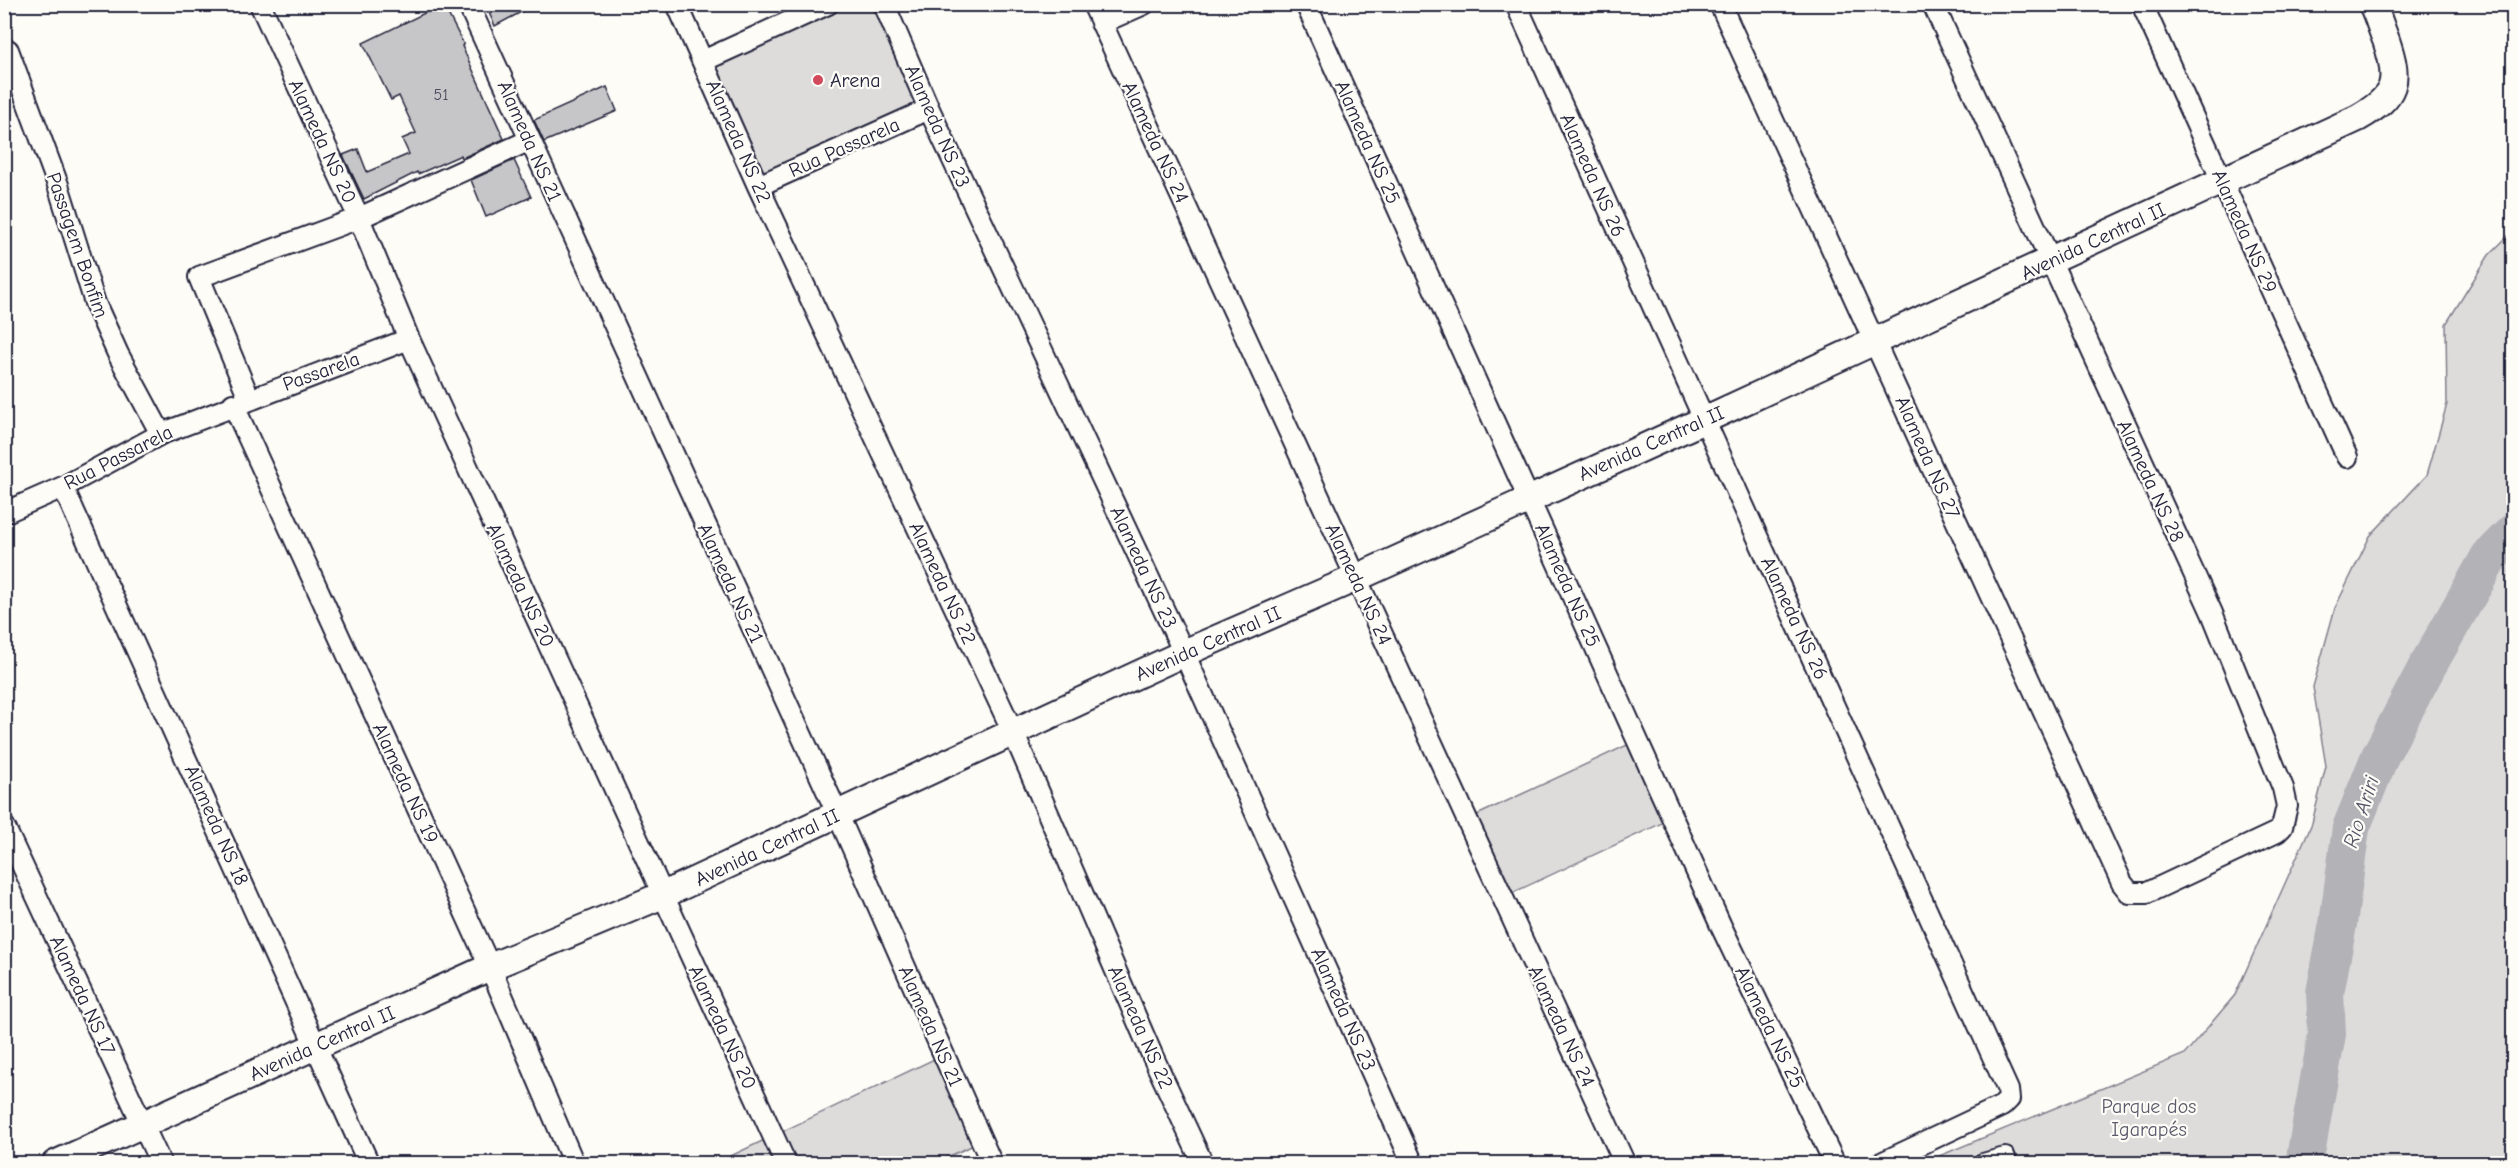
<svg xmlns="http://www.w3.org/2000/svg" width="2518" height="1168" viewBox="0 0 2518 1168" font-family="'Comic Neue',sans-serif">
	<rect width="100%" height="100%" fill="#fdfcf7"/>
	<filter id="ink" filterUnits="userSpaceOnUse"><feTurbulence type="fractalNoise" baseFrequency=".0167" numOctaves="2"/><feDisplacementMap in="SourceGraphic" scale="12" xChannelSelector="R" yChannelSelector="G"/><feConvolveMatrix kernelMatrix="1 2 1 2 8 2 1 2 1" color-interpolation-filters="sRGB"/></filter>
	<g filter="url(#ink)">
		<path fill="#dddcdb" stroke="#807f8b" stroke-width="1.5" d="M 819,5 L 889,5 L 934,101 L 761,184 L 703,59 Z
			M 2513,231 L 2513,1163 L 1920,1164 L 2185,1054 L 2235,995 L 2312,823 L 2326,766 L 2313,687 L 2335,608 L 2370,536 L 2427,475 L 2447,404 L 2446,324 L 2489,255 Z
			M 1638,740 L 1673,818 L 1510,894 L 1477,815 Z
			M 949,1052 L 987,1139 L 934,1163 L 714,1164 Z"/>
		<g fill="none" stroke-linecap="round" stroke-linejoin="round">
			<path stroke="#b2b2b7" stroke-width="38" d="M 2304,1164 L 2327,1034 L 2325,993 L 2338,924 L 2351,828 L 2380,756 L 2428,665 L 2490,556 L 2514,532"/>
		</g>
		<path fill="#c6c6c8" stroke="#22223b" stroke-width="1.5" d="M 443,4 L 464,45 L 462,46 L 504,139 L 462,158 L 461,155 L 418,174 L 417,172 L 364,199 L 343,155 L 358,149 L 367,172 L 409,154 L 402,139 L 416,133 L 399,96 L 391,100 L 363,43 Z
			M 485,4 L 536,4 L 495,26 Z
			M 607,87 L 617,111 L 544,142 L 534,120 Z
			M 514,160 L 531,197 L 486,217 L 471,180 Z"/>
		<g fill="none" stroke-linecap="round" stroke-linejoin="round">
			<g stroke="#22223b" stroke-width="24">
				<path id="minor" d="M 260,4 L 359,218 L 409,339 L 786,1164
					M 468,4 L 838,815 L 992,1164
					M 677,4 L 758,186 L 1013,732 L 1153,1057 L 1203,1164
					M 884,4 L 929,109 L 1184,653 L 1413,1164
					M 1093,4 L 1625,1164
					M 1306,4 L 1721,926 L 1835,1164
					M 1516,4 L 2008,1090 L 2009,1099 L 2002,1106 L 1879,1164
					M 1720,4 L 2122,883 L 2130,893 L 2147,893 L 2277,832 L 2282,827 L 2287,806 L 2283,788 L 2212,613 L 1933,4
					M 2142,4 L 2347,457
					M 1101,23 L 1144,4
					M 8,50 L 58,185 L 95,303 L 118,354 L 161,434
					M 703,61 L 828,4
					M 758,186 L 929,109
					M 249,398 L 199,277 L 359,218 L 530,140
					M 233,404 L 490,967 L 574,1164
					M 63,487 L 369,1164
					M 4,513 L 63,487 L 161,434 L 409,339
					M 4,826 L 161,1164
					M 1983,1164 L 2005,1158"/>
			</g>
			<g stroke="#22223b" stroke-width="30">
				<path id="tertiary" d="M 55,1164 L 490,967 L 663,895 L 1184,653 L 1356,578 L 1704,420 L 2358,118 C 2397,96 2400,81 2386,40 C 2381,28 2378,16 2372,4"/>
			</g>
			<use href="#minor" stroke="#fdfcf7" stroke-width="20"/>
			<use href="#tertiary" stroke="#fdfcf7" stroke-width="26"/>
		</g>
	</g>
	<circle fill="#d1495b" stroke="#fdfcf7" stroke-width="2" cx="818" cy="80" r="6"/>
	<g text-anchor="middle" stroke-width="4.5" stroke-linejoin="round" paint-order="stroke">
		<g font-size="16" fill="#4b4b5e">
			<text x="441" y="100">51</text>
		</g>
		<g font-size="20" fill="#22223b" stroke="#fdfcf7" text-anchor="start">
			<text x="830" y="87">Arena</text>
		</g>
		<g font-size="20" fill="#22223b" stroke="#fdfcf7">
			<text transform="translate(938 126) rotate(66)" y="7">Alameda NS 23</text>
			<text transform="translate(323 141) rotate(65)" y="7">Alameda NS 20</text>
			<text transform="translate(530 141) rotate(66)" y="7">Alameda NS 21</text>
			<text transform="translate(739 141) rotate(66)" y="7">Alameda NS 22</text>
			<text transform="translate(1156 142) rotate(65)" y="7">Alameda NS 24</text>
			<text transform="translate(1368 142) rotate(66)" y="7">Alameda NS 25</text>
			<text transform="translate(844 147) rotate(-24)" y="7">Rua Passarela</text>
			<text transform="translate(1593 175) rotate(66)" y="7">Alameda NS 26</text>
			<text transform="translate(2245 231) rotate(66)" y="7">Alameda NS 29</text>
			<text transform="translate(2093 241) rotate(-25)" y="7">Avenida Central II</text>
			<text transform="translate(78 245) rotate(71)" y="7">Passagem Bonfim</text>
			<text transform="translate(321 371) rotate(-20)" y="7">Passarela</text>
			<text transform="translate(1651 443) rotate(-24)" y="7">Avenida Central II</text>
			<text transform="translate(118 457) rotate(-27)" y="7">Rua Passarela</text>
			<text transform="translate(1928 457) rotate(66)" y="7">Alameda NS 27</text>
			<text transform="translate(2151 481) rotate(65)" y="7">Alameda NS 28</text>
			<text transform="translate(1144 567) rotate(65)" y="7">Alameda NS 23</text>
			<text transform="translate(731 583) rotate(65)" y="7">Alameda NS 21</text>
			<text transform="translate(943 583) rotate(65)" y="7">Alameda NS 22</text>
			<text transform="translate(1359 584) rotate(65)" y="7">Alameda NS 24</text>
			<text transform="translate(521 585) rotate(65)" y="7">Alameda NS 20</text>
			<text transform="translate(1568 585) rotate(66)" y="7">Alameda NS 25</text>
			<text transform="translate(1795 618) rotate(65)" y="7">Alameda NS 26</text>
			<text transform="translate(1208 643) rotate(-24)" y="7">Avenida Central II</text>
			<text transform="translate(406 783) rotate(65)" y="7">Alameda NS 19</text>
			<text transform="translate(217 825) rotate(66)" y="7">Alameda NS 18</text>
			<text transform="translate(767 847) rotate(-25)" y="7">Avenida Central II</text>
			<text transform="translate(83 995) rotate(65)" y="7">Alameda NS 17</text>
			<text transform="translate(1344 1009) rotate(66)" y="7">Alameda NS 23</text>
			<text transform="translate(931 1026) rotate(66)" y="7">Alameda NS 21</text>
			<text transform="translate(1562 1026) rotate(65)" y="7">Alameda NS 24</text>
			<text transform="translate(723 1027) rotate(65)" y="7">Alameda NS 20</text>
			<text transform="translate(1141 1027) rotate(66)" y="7">Alameda NS 22</text>
			<text transform="translate(1770 1027) rotate(64)" y="7">Alameda NS 25</text>
			<text transform="translate(322 1043) rotate(-24)" y="7">Avenida Central II</text>
		</g>
		<g font-size="20" fill="#5a5a6b" stroke="#fdfcf7">
			<text x="2149" y="1113">Parque dos<tspan x="2149" dy="23">Igarapés</tspan></text>
		</g>
		<g font-size="21" font-style="italic" fill="#545466" stroke="#fdfcf7">
			<text transform="translate(2361 812) rotate(-72)" y="7">Rio Ariri</text>
		</g>
	</g>
	<rect width="2518" height="1168" fill="none" stroke="#fdfcf7" stroke-width="24"/>
	<rect x="12" y="12" width="2494" height="1144" fill="none" stroke="#22223b" stroke-width="2" filter="url(#ink)"/>
</svg>
